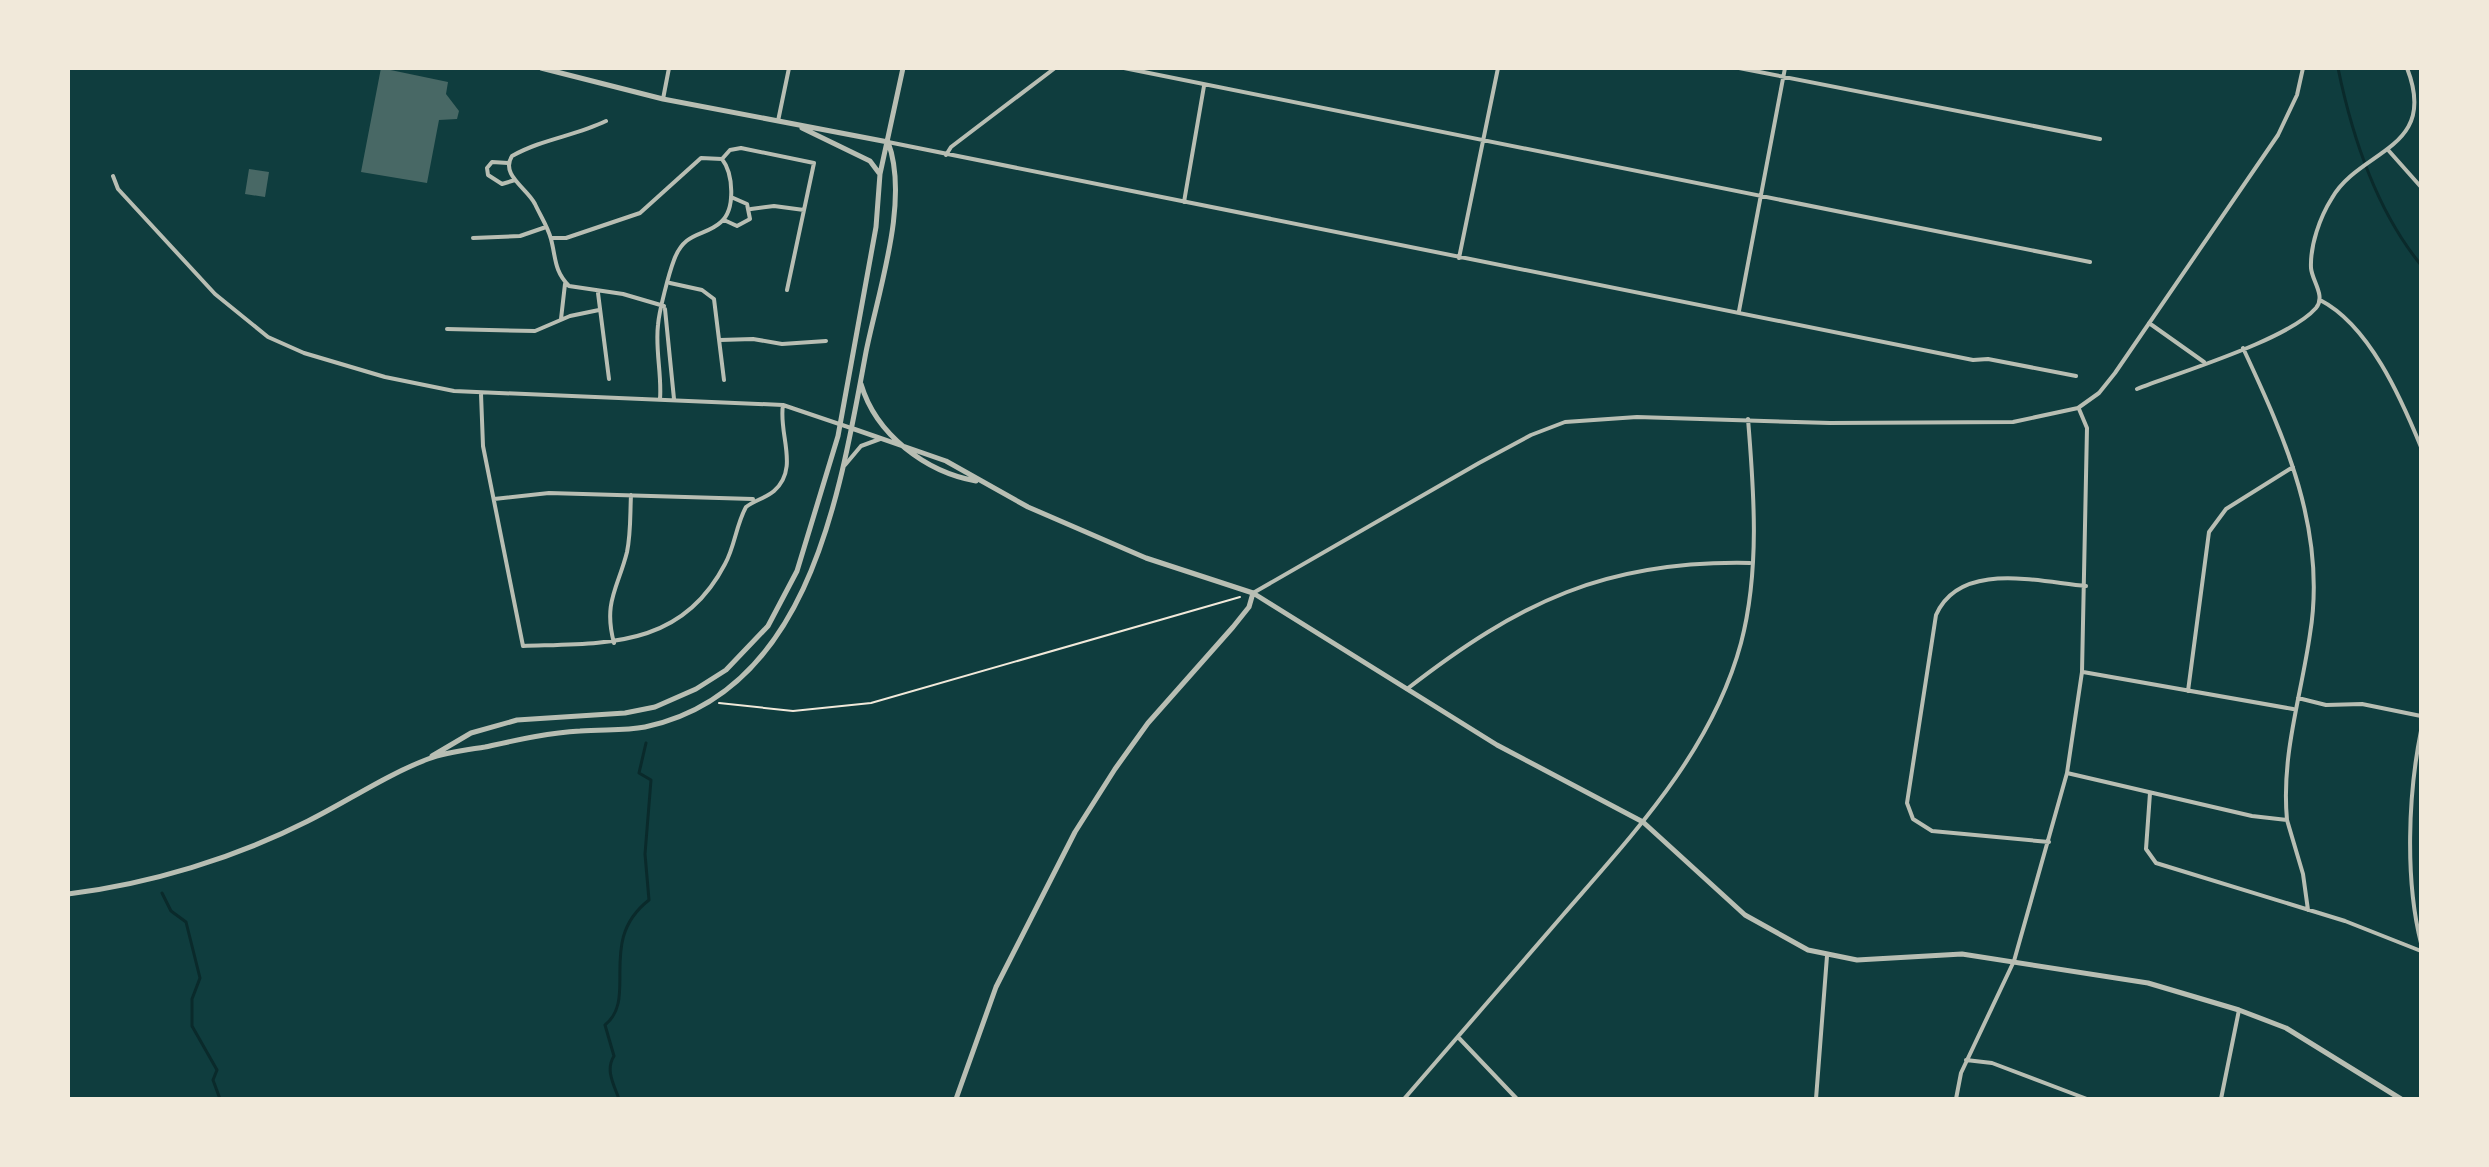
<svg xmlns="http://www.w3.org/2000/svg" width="2489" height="1167" viewBox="0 0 2489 1167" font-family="'PT Sans',sans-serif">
	<rect width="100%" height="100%" fill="#0f3d3e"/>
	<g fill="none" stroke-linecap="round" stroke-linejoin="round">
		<path stroke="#0a2a2b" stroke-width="3" d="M 2338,68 C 2352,136 2376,210 2421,265
			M 162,893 L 171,911 L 186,922 L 200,978 L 192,999 L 192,1026 L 217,1070 L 213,1080 L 220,1099
			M 619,1099 C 614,1085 605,1070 614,1056 L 605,1025 C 639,998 596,941 649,900 L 645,854 L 651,780 L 639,773 L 646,743"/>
	</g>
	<path fill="#486865" d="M 381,68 L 448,82 L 446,94 L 459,111 L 457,119 L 439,120 L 427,183 L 361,172 Z
		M 249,169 L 269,172 L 265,197 L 245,194 Z"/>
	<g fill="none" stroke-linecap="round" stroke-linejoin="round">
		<path stroke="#f1e9da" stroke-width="2" d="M 719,703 L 793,711 L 871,703 L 1240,597"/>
		<path stroke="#b8beb3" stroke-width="4" d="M 1124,68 L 2090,262
			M 1739,68 L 2100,139
			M 663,99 L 669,68
			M 606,121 C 575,136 542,139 512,156 C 500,175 527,188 535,204 C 540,215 548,227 551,239 C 556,258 554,271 569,286 L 623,294 L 664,306
			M 778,121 L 789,68
			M 888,142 L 1973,360 L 1988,359 L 2076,376
			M 2389,151 L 2421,187
			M 946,155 L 951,147 L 1055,68
			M 508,163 L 492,162 L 487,168 L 488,175 L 502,184 L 515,180
			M 113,176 L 118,189 L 215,294 L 268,337 L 304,353 L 385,377 L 454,391 L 783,405 L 851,428
			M 1184,202 L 1204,86
			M 751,209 L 774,206 L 804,210
			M 724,220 L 737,226 L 750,219 L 747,204 L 731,197
			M 473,238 L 520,236 L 546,227
			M 551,238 L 566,238 L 640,213 L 701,158 L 722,159 L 730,150 L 741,148 L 814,163 L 787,290
			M 1459,258 L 1498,68
			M 670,283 L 702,290 L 714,299 L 724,380
			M 598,293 L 609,379
			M 2320,300 C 2369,325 2401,398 2421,447
			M 665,309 L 674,399
			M 1739,311 L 1785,68
			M 561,319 L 565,284
			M 2149,323 L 2204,362
			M 447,329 L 535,331 L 570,316 L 599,310
			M 720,340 L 753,339 L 782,344 L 826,341
			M 2243,348 C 2285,438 2327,531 2310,634 C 2301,697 2281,755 2287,820
			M 2137,389 C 2180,372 2288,340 2316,308 C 2326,296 2312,281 2311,268 C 2310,245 2320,217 2332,198 C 2360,149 2439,150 2407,68
			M 481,394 L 483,446 L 523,646 C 605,643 681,649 725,564 C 735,546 736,525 746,507 C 755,500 766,498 774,491 C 800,468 778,434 783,405
			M 660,399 C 662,375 655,349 658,325 C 659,311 669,273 674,260 C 685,230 705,237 721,222 C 736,209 733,173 722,159
			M 845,465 L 861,446 L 880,439
			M 494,499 L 549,493 L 753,499
			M 1253,593 L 1479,463 L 1531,435 L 1565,422 L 1637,417 L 1830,423 L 2013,422 L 2078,408 L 2099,393 L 2115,373 L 2278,135 L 2297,95 L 2303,68
			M 614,643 C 603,602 618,588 627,552 C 631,533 630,514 631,495
			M 2083,672 L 2293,709
			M 1407,689 C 1519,602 1606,560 1750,563
			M 2188,691 L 2209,532 L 2226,509 L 2293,467
			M 2298,698 L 2326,705 L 2362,704 L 2421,716
			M 2421,731 C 2408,795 2405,880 2421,943
			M 2067,773 L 2252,816 L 2287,820 L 2303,874 L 2308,910
			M 2150,793 L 2146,849 L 2156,863 L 2345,921 L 2421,951
			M 2049,842 L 1932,831 L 1913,819 L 1907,803 L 1936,615 C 1960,560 2039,582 2086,586
			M 1458,1037 L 1517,1099
			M 1966,1060 L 1992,1063 L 2087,1099
			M 1404,1099 C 1457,1038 1510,976 1563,915 C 1634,833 1712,751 1741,643 C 1760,571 1754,492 1748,419
			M 1816,1099 L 1827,956
			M 1956,1099 L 1961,1073 L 2014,961 L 2067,773 L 2082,672 L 2087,428 L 2079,409
			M 2221,1099 L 2239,1010"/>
		<path stroke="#b8beb3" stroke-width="5" d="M 541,68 L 663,99 L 888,142
			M 802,128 L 870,161 L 879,173
			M 861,384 C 876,435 926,472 976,481
			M 851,428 L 946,461 L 1028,507 L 1146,558 L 1253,593 L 1497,745 L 1643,822 L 1745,915 L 1808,950 L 1857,960 L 1962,954 L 2148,983 L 2239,1010 L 2286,1028 L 2401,1099
			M 432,756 L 471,733 L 517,720 L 625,713 L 655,707 L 696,689 L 726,670 L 768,626 L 797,571 L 838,436 L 876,227 L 880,174 L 903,68
			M 68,894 C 150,884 235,858 308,821 C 348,801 386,775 428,759 C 446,752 466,750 485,747 C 517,740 547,733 580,731 C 602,729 624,731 645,727 C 811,692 840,490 866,352 C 878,292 910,200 888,142
			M 956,1099 L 996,987 L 1075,832 L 1115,769 L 1148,723 L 1233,627 L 1249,607 L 1253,593"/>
	</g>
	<rect width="2489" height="1167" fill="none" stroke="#f1e9da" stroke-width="140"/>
</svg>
